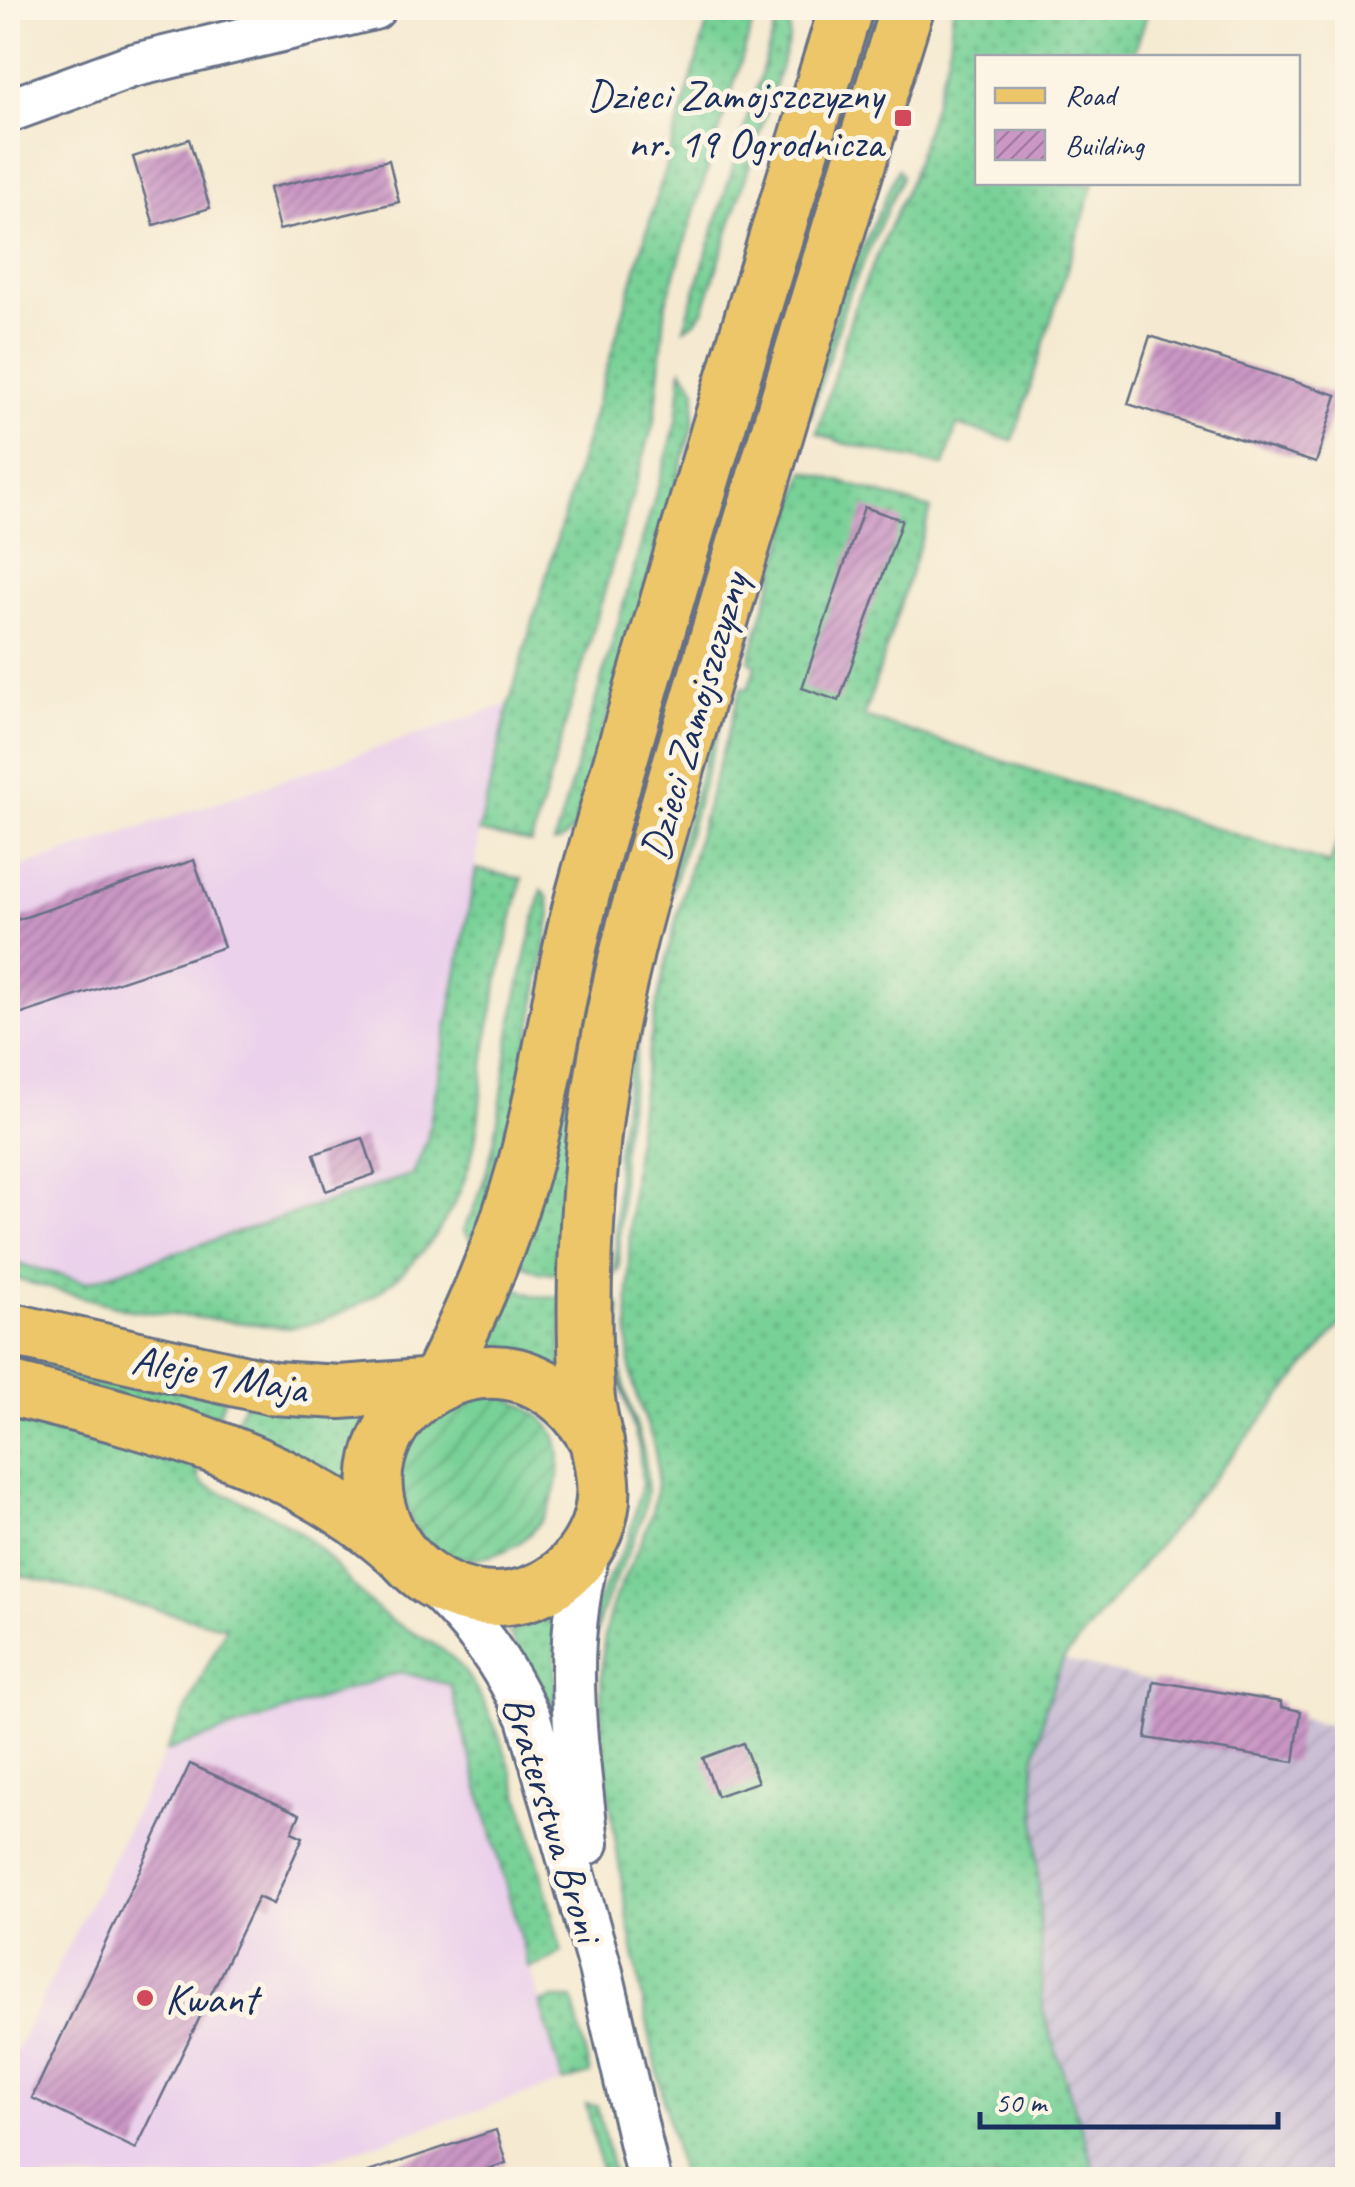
<svg xmlns="http://www.w3.org/2000/svg" width="1355" height="2187" viewBox="0 0 1355 2187" font-family="Caveat,sans-serif">
	<defs>
		<pattern id="industrial-furrows" width="10" height="10" patternUnits="userSpaceOnUse" patternTransform="scale(2.5)"><rect width="10" height="10" fill="#cbbfd5"/><path d="M-1 1l2-2M0 10L10 0M9 11l2-2" fill="none" stroke="#aea4b9"/></pattern>
		<pattern id="grass-dots" width="8" height="8" patternUnits="userSpaceOnUse" patternTransform="scale(2.5)"><rect width="8" height="8" fill="#78d197"/><path d="M2 2h.1M6 6h.1" fill="none" stroke="#62aa7e" stroke-width="1.8" stroke-linecap="round"/></pattern>
		<pattern id="garden-furrows" width="10" height="10" patternUnits="userSpaceOnUse" patternTransform="scale(2.5)"><rect width="10" height="10" fill="#78d197"/><path d="M-1 1l2-2M0 10L10 0M9 11l2-2" fill="none" stroke="#62aa7e"/></pattern>
		<pattern id="building-hatch" width="6" height="6" patternUnits="userSpaceOnUse" patternTransform="scale(2.5)"><rect width="6" height="6" fill="#cb97c5"/><path d="M-1 1l2-2M0 6l6-6M5 7l2-2" fill="none" stroke="#a47ca3"/></pattern>
	</defs>
	<rect width="100%" height="100%" fill="#fcf5e5"/>
	<filter id="ink" filterUnits="userSpaceOnUse"><feTurbulence type="fractalNoise" baseFrequency=".01" numOctaves="2"/><feDisplacementMap in="SourceGraphic" scale="20" xChannelSelector="R" yChannelSelector="G"/><feConvolveMatrix kernelMatrix="1 2 1 2 8 2 1 2 1" color-interpolation-filters="sRGB"/></filter>
	<filter id="wash" filterUnits="userSpaceOnUse"><feTurbulence type="fractalNoise" baseFrequency=".0048" numOctaves="4" result="noise"/><feDisplacementMap in="SourceGraphic" scale="40" xChannelSelector="R" yChannelSelector="G"/><feGaussianBlur stdDeviation="2.25" result="paint"/><feColorMatrix in="noise" values="0 0 0 0 0 0 0 0 0 0 0 0 0 0 0 0 0 1.4 0 .05"/><feComposite in="paint" operator="in"/></filter>
	<g filter="url(#wash)">
		<rect width="100%" height="100%" fill="#f5ead1"/>
		<path fill="#ebd1eb" d="M 509,704 L 479,832 L 476,869 L 427,1140 L 413,1174 L 87,1282 L 8,1261 L 8,872 Z
			M 400,1672 L 450,1685 L 563,2082 L 269,2179 L 8,2180 L 8,2066 L 166,1751 Z"/>
		<path fill="url(#industrial-furrows)" d="M 1063,1660 L 1347,1730 L 1347,2179 L 1098,2179 L 1043,2011 L 1034,1762 L 1046,1705 Z"/>
		<path fill="url(#grass-dots)" stroke="#4a807a" stroke-width="2.5" d="M 712,8 L 755,8 L 751,29 L 666,303 L 655,418 L 531,843 L 479,832 L 509,704 Z
			M 781,8 L 784,8 L 790,21 L 789,40 L 704,309 L 697,320 L 684,328 Z
			M 867,8 L 883,8 L 563,1273 L 539,1272 L 517,1262 L 604,897 Z
			M 953,8 L 1133,8 L 1148,11 L 1133,57 L 978,58 L 978,182 L 1094,183 L 1013,441 L 957,425 L 944,466 L 843,443 L 817,433 L 854,308 L 911,178 L 948,56 Z
			M 898,169 L 902,176 L 847,299 L 810,419 L 808,407 L 840,298 Z
			M 682,369 L 696,389 L 693,425 L 575,828 L 561,841 L 554,843 L 677,421 Z
			M 805,471 L 931,509 L 864,717 L 1330,864 L 1347,812 L 1347,1317 L 1063,1660 L 1046,1705 L 1034,1762 L 1043,2011 L 1098,2179 L 682,2180 C 657,2075 635,1970 619,1864 C 609,1798 598,1732 602,1665 C 603,1641 608,1613 618,1591 C 636,1550 659,1515 657,1468 C 655,1432 634,1401 630,1365 C 627,1337 629,1308 629,1280 C 626,1072 683,885 741,688 L 748,689 L 756,665 L 749,661 Z
			M 732,686 L 668,903 L 664,897 L 725,690 Z
			M 476,869 L 522,879 C 509,933 495,988 487,1043 C 482,1075 481,1109 475,1141 C 458,1234 383,1315 289,1328 L 130,1310 L 8,1277 L 8,1261 L 87,1282 L 413,1174 L 427,1140 Z
			M 542,890 L 548,898 L 551,915 C 532,1015 517,1150 472,1241 L 463,1230 C 497,1168 500,1103 510,1035 C 518,986 530,938 542,890 Z
			M 641,1025 L 622,1147 L 619,1269 L 615,1274 L 617,1152 L 634,1031 Z
			M 507,1284 L 534,1296 L 562,1297 L 561,1373 L 476,1354 Z
			M 614,1299 L 620,1306 C 620,1328 618,1353 622,1376 C 630,1418 652,1452 646,1497 C 639,1550 600,1590 595,1644 L 595,1605 L 629,1537 L 642,1484 L 639,1447 L 614,1360 Z
			M 8,1352 L 225,1397 L 215,1425 L 8,1366 Z
			M 245,1400 L 375,1401 L 351,1483 L 313,1462 L 232,1431 Z
			M 8,1414 L 98,1436 L 200,1468 L 198,1477 L 204,1485 C 245,1502 284,1516 317,1547 C 339,1568 357,1593 380,1612 C 404,1632 435,1639 456,1662 C 509,1716 540,1876 562,1952 L 544,1963 L 529,1968 L 450,1685 L 400,1672 L 166,1751 L 226,1627 L 8,1572 Z
			M 550,1617 L 555,1618 L 556,1708 L 552,1710 L 508,1632 Z
			M 553,1999 L 573,1999 L 590,2074 L 563,2082 L 540,2003 Z
			M 586,2104 L 597,2106 L 615,2179 L 603,2179 Z"/>
		<path fill="url(#garden-furrows)" stroke="#4a807a" stroke-width="2.5" d="M 498,1392 C 542,1416 569,1425 557,1483 C 542,1566 423,1593 405,1500 C 403,1491 398,1478 400,1470 C 404,1451 418,1431 425,1414 Z"/>
		<g id="blocks">
			<path fill="url(#building-hatch)" d="M 189,139 L 210,208 L 154,225 L 133,157 Z
				M 389,160 L 399,202 L 279,230 L 269,188 Z
				M 1150,336 L 1337,395 L 1316,463 L 1128,404 Z
				M 864,507 L 902,520 L 839,701 L 802,688 Z
				M 194,860 L 224,947 L 19,1015 L 8,983 L 8,923 Z
				M 363,1138 L 375,1174 L 326,1191 L 314,1154 Z
				M 1154,1681 L 1281,1702 L 1281,1707 L 1301,1711 L 1294,1762 L 1146,1738 Z
				M 743,1743 L 758,1782 L 717,1796 L 703,1758 Z
				M 190,1764 L 300,1814 L 292,1832 L 303,1837 L 273,1904 L 258,1897 L 136,2149 L 32,2098 Z
				M 496,2130 L 506,2163 L 455,2180 L 366,2180 L 365,2173 Z"/>
		</g>
	</g>
	<g filter="url(#ink)">
		<use href="#blocks" fill-opacity="0" stroke="#677086" stroke-width="2.5"/>
		<g fill="none" stroke-linecap="round" stroke-linejoin="round">
			<g stroke="#677086" stroke-width="48">
				<path id="minor" d="M 8,111 L 131,66 L 374,8
					M 428,1580 C 472,1621 504,1663 529,1718 L 600,1968 L 649,2180
					M 587,1843 C 576,1737 560,1647 591,1542"/>
			</g>
			<g stroke="#677086" stroke-width="58">
				<path id="major" d="M 8,1329 L 273,1388 L 340,1392 L 436,1385 C 471,1314 503,1243 524,1167 C 550,1072 560,974 587,879 C 669,587 757,297 846,8
					M 8,1388 C 144,1422 291,1456 398,1552
					M 597,1442 C 519,1299 334,1400 384,1523 C 420,1613 545,1629 592,1538 C 619,1486 590,1440 587,1388 C 582,1315 585,1239 591,1167 C 604,1001 656,843 703,684 C 768,458 837,233 907,8"/>
			</g>
			<use href="#minor" stroke="#fff" stroke-width="42"/>
			<use href="#major" stroke="#ecc669" stroke-width="52"/>
		</g>
	</g>
	<g fill="#d1495b" stroke="#fcf5e5" stroke-width="4">
		<rect x="893" y="108" width="20" height="20" rx="5"/>
		<circle cx="145" cy="1998" r="10"/>
	</g>
	<g text-anchor="middle" stroke-width="10" stroke-linejoin="round" paint-order="stroke">
		<g font-size="42" fill="#1b2f5e" stroke="#fcf5e5" text-anchor="end">
			<text x="883" y="109">Dzieci Zamojszczyzny<tspan x="883" dy="48">nr. 19 Ogrodnicza</tspan></text>
			<text x="165" y="2013" text-anchor="start">Kwant</text>
		</g>
		<g font-size="42" fill="#1b2f5e" stroke="#fcf5e5">
			<text transform="translate(693 716) rotate(-74)" y="15">Dzieci Zamojszczyzny</text>
			<text transform="translate(220 1373) rotate(10)" y="15">Aleje 1 Maja</text>
			<text transform="translate(554 1818) rotate(73)" y="15">Braterstwa Broni</text>
		</g>
	</g>
	<rect width="1355" height="2187" fill="none" stroke="#fcf5e5" stroke-width="40"/>
	<rect x="975" y="55" width="325" height="130" fill="#fcf5e5" stroke="#a2a6af" stroke-width="2.5"/>
	<rect x="995" y="88" width="50" height="15" fill="#ecc669" stroke="#a2a6af" stroke-width="2.5"/>
	<text x="1065" y="105" font-size="30" fill="#1b2f5e">Road</text>
	<rect x="995" y="130" width="50" height="30" fill="url(#building-hatch)" stroke="#a2a6af" stroke-width="2.5"/>
	<text x="1065" y="155" font-size="30" fill="#1b2f5e">Building</text>
	<path d="M980 2112v15h298v-15" fill="none" stroke="#1b2f5e" stroke-width="5"/>
	<text x="995" y="2112" font-size="30" fill="#1b2f5e" stroke="#fcf5e5" stroke-width="8" paint-order="stroke">50 m</text>
</svg>
